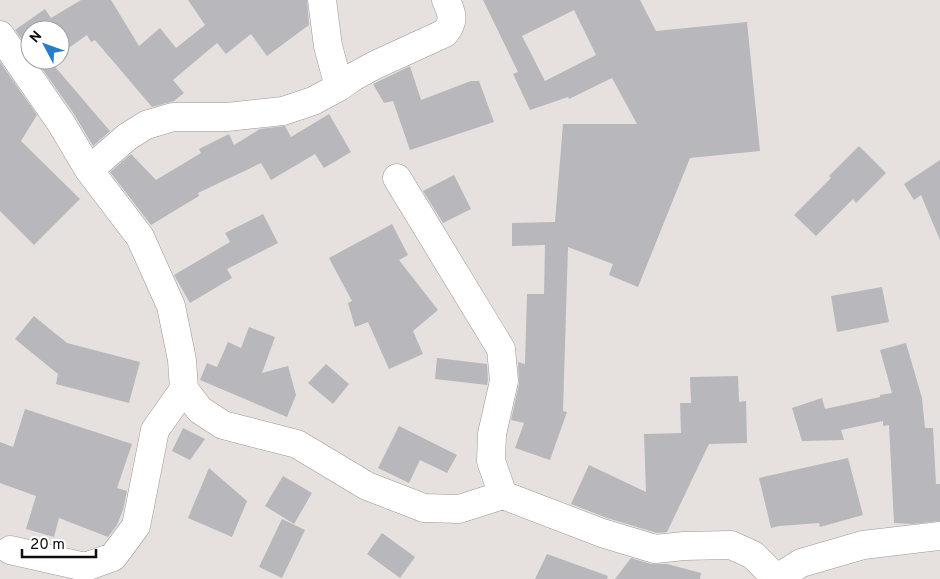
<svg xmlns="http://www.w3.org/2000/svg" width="940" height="579" viewBox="0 0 940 579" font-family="Overpass,sans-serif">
	<rect width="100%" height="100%" fill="#e6e1de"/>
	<path fill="#b8b7bc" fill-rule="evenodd" d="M 81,0 L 111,0 L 139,46 L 160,28 L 176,48 L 205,25 L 188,0 L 307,0 L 309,25 L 267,56 L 251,34 L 226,54 L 217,43 L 173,80 L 184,93 L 174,101 L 152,107 L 95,40 L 91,42 L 87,35 L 60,54 L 60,30 L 30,30 L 30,51 L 15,30 L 45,9 L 51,18 Z
		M 483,0 L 640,0 L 656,31 L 747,22 L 760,151 L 690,158 L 638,287 L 609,275 L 613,264 L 568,247 L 563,411 L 567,412 L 550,460 L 515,448 L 524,423 L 511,420 L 519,384 L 518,362 L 525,364 L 527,294 L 544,294 L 545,245 L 512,246 L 512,223 L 555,222 L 563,124 L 637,124 L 612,78 L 569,99 L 568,97 L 530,110 L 513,74 L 518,72 ZM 574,10 L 596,55 L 545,81 L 522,36 Z
		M 36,60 L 51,60 L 50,61 L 110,131 L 93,146 L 74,114 Z
		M 0,62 L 37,115 L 21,141 L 80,199 L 34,245 L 0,211 Z
		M 410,66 L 421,100 L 471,81 L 479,81 L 494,122 L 410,150 L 393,101 L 384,103 L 373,84 Z
		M 329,114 L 351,152 L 324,168 L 315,154 L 271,180 L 261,163 L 198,193 L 199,196 L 151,225 L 110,172 L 131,154 L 156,180 L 201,153 L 199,149 L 229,134 L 234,145 L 260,129 L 285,126 L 291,137 Z
		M 859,146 L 886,173 L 856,203 L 853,199 L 816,236 L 794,215 L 831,178 L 829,176 Z
		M 940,160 L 940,240 L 921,195 L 914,200 L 904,184 Z
		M 454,175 L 471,209 L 443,223 L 423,191 Z
		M 263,214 L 278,243 L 227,269 L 232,278 L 190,303 L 174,275 L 230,242 L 225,233 Z
		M 392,224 L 408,255 L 399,260 L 438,310 L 413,331 L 423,354 L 389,369 L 368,322 L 355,327 L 348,303 L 352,301 L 329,258 Z
		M 882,287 L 889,322 L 837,332 L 831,296 Z
		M 34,316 L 67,343 L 140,362 L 129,403 L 56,384 L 58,374 L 15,339 Z
		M 249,327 L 275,337 L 262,373 L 288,366 L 296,395 L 287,417 L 200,380 L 207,363 L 217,367 L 228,342 L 241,348 Z
		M 906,343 L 922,398 L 925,428 L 933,428 L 936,484 L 940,484 L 940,521 L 912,524 L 894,523 L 889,425 L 883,426 L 883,421 L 841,430 L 844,440 L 802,441 L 792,408 L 822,398 L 825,409 L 880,397 L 880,395 L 892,393 L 880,350 Z
		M 437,358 L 487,364 L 488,380 L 487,385 L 435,379 Z
		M 326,364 L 349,384 L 333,404 L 308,383 Z
		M 738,376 L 739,402 L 746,401 L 747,443 L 709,444 L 667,532 L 657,533 L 607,518 L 571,504 L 589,465 L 646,492 L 644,434 L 681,433 L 680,403 L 691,403 L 690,377 Z
		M 25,409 L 132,444 L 117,488 L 127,491 L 123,510 L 117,525 L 108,537 L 59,518 L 54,537 L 26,529 L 36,496 L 0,483 L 0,442 L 13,447 Z
		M 399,426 L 457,455 L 447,473 L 420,460 L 409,483 L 378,468 Z
		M 183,428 L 205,439 L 190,460 L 172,451 Z
		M 848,458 L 863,515 L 820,527 L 819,523 L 779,526 L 771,528 L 759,478 Z
		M 209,468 L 247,501 L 232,537 L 188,518 Z
		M 283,476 L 312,493 L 294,524 L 265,506 Z
		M 282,519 L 305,530 L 282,578 L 259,567 Z
		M 382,533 L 415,557 L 400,578 L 367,554 Z
		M 547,554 L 608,576 L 607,579 L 535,579 Z
		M 631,558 L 651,564 L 667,564 L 701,573 L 700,579 L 615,579 Z"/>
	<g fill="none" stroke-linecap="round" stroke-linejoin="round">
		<g stroke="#9c9894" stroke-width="29">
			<path id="minor" d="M 322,0 L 328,46 L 339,87
				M 0,35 L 61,123 L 89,170 L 140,237 L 171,306 L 182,360 L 184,389 L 200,410 L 223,425 L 297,444 L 367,486 L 424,508 L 459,509 L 503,495 L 602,533 L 655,549 L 684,546 L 731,545 L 753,555 L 777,579
				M 89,170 L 127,137 L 146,125 L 173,117 L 227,117 L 283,111 L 313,101 L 339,87 L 353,77 L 375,65 L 445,33 C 455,20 452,14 446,0
				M 397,178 L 501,349 L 504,381 L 492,434 L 491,461 L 503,495
				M 10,550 L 85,567 L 113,557 L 136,526 L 155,430 L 184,389
				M 776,579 L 801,563 L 863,545 L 940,536"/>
		</g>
		<use href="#minor" stroke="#fff" stroke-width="28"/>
	</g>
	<g transform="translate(45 45) rotate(311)"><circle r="24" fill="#ffffff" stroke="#9f9e9e"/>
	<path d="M0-4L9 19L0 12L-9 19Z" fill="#287dcb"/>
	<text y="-8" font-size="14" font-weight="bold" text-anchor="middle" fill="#0e0d0c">N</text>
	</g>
	<path d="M22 549v8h74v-8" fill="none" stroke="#0e0d0c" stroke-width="2.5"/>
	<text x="30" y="549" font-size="15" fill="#0e0d0c" stroke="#ffffff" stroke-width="4" paint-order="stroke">20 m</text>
</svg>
